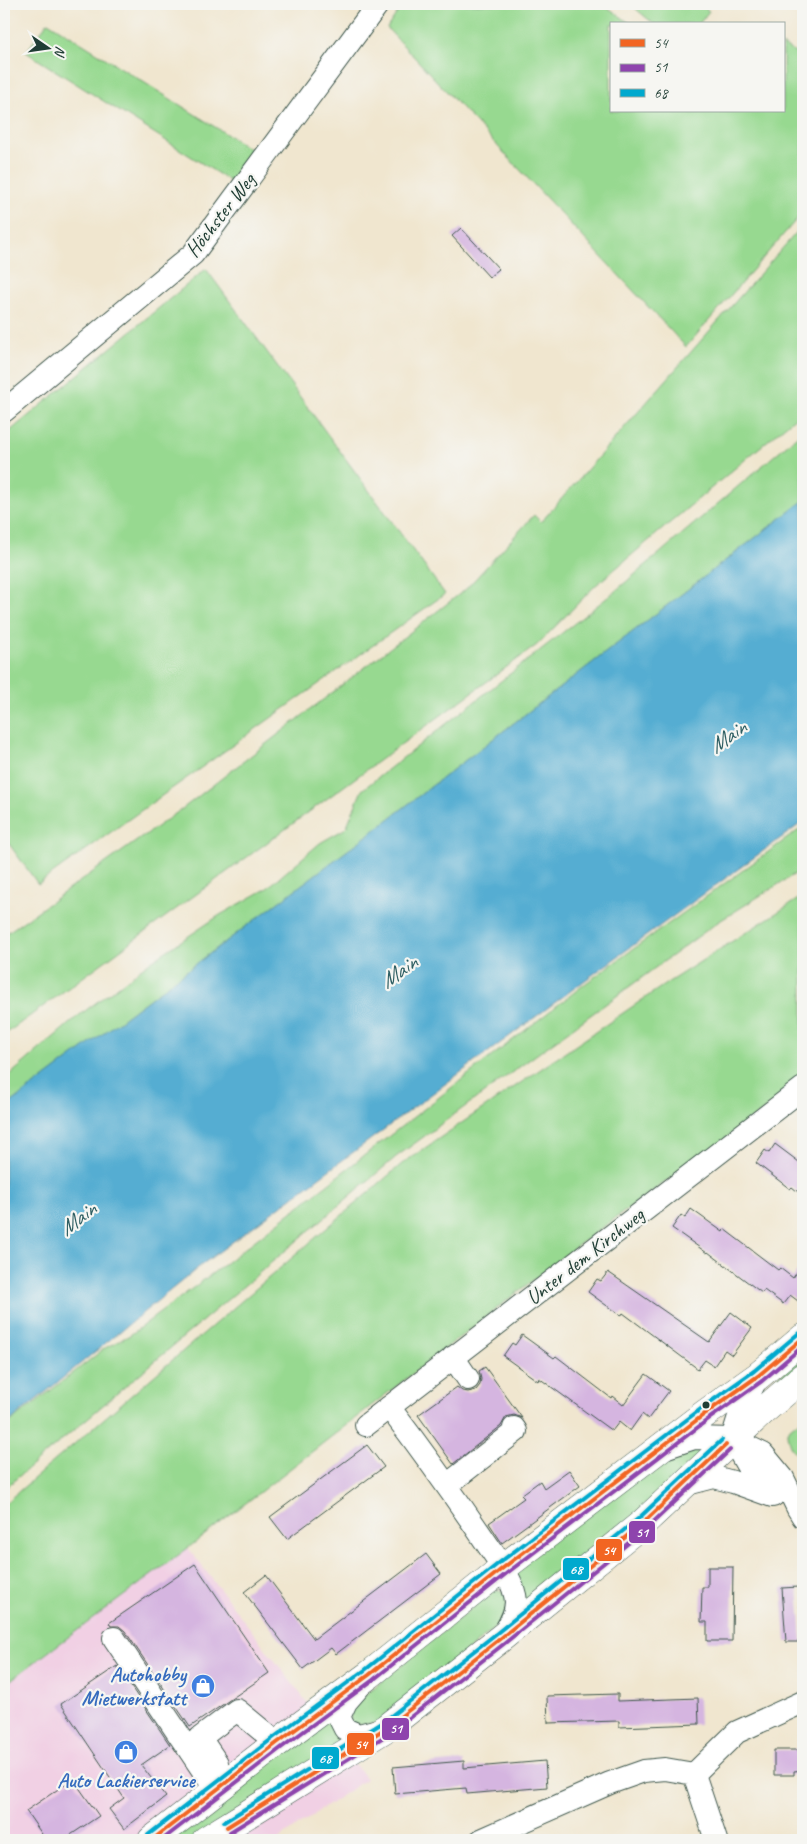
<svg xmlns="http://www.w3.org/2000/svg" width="807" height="1844" viewBox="0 0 807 1844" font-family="Caveat,sans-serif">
	<rect width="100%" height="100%" fill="#f6f6f2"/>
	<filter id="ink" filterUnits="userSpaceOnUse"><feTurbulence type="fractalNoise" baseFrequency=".02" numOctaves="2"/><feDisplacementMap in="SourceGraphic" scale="10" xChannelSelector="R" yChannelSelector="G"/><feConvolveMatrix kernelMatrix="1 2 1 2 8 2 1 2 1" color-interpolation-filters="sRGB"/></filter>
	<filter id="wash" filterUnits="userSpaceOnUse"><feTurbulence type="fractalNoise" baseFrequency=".0096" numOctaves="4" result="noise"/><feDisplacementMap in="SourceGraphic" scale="20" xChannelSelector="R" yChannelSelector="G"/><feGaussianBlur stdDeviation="1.12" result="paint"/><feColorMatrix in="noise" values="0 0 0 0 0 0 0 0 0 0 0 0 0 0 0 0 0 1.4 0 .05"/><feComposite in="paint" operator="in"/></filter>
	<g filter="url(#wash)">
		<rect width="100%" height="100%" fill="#f0e6cf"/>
		<path fill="#f1d0e4" d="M 188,1548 L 366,1779 L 277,1840 L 4,1840 L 4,1685 Z"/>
		<path fill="#97d990" stroke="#5b8b62" d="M 403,4 L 603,4 L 631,24 L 611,24 L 611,111 L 783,111 L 783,45 L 803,58 L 803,212 L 686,347 L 387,28 Z
			M 630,4 L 700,4 L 709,11 L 699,24 L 654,24 Z
			M 48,22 L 258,154 L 236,185 L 26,52 Z
			M 803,225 L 803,411 L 596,585 L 537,645 L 4,1035 L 4,935 L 182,809 L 466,589 L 534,515 L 541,522 Z
			M 206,269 L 445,594 L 38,884 L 4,837 L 4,436 Z
			M 803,431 L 803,501 L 368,835 L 4,1108 L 4,1080 L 77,1017 L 150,962 L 220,915 L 266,889 L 320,843 L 346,828 L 362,790 L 613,593 Z
			M 803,827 L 803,869 L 718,922 L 396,1157 L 4,1489 L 4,1427 L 105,1348 L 130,1335 L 213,1273 L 586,983 Z
			M 803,896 L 803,1082 L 577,1246 L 188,1548 L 4,1685 L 4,1504 L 403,1163 L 667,983 Z
			M 803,1356 L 803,1365 L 780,1385 L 775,1379 Z
			M 803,1418 L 803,1456 C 792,1454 789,1445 787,1434 L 790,1428 Z
			M 714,1442 L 663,1493 L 524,1609 L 513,1571 L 669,1449 Z
			M 493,1591 L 500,1591 L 507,1597 L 505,1619 L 383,1723 L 350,1725 L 351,1706 Z
			M 338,1704 L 353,1738 L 190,1840 L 164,1840 Z"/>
		<path fill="#55add2" stroke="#3a7583" d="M 803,501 L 803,822 L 584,981 L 204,1263 L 4,1426 L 4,1108 L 368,835 Z"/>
		<g id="blocks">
			<path fill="#d5b5e0" d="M 461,228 L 499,269 L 489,277 L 452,236 Z
				M 775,1144 L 803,1165 L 803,1196 L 792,1187 L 790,1189 L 756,1163 L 765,1150 L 769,1153 Z
				M 691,1209 L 723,1232 L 724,1229 L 778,1270 L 780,1268 L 793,1278 L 803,1263 L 803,1294 L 798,1301 L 790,1295 L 783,1304 L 764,1290 L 762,1293 L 708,1252 L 707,1253 L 672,1228 L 681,1215 L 685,1218 Z
				M 608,1272 L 709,1342 L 731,1312 L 752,1328 L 732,1355 L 725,1350 L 714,1366 L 705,1360 L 698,1369 L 623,1313 L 621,1316 L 588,1292 L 597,1279 L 601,1281 Z
				M 522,1335 L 554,1358 L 556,1356 L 611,1398 L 612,1396 L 623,1405 L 646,1374 L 669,1391 L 648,1419 L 642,1414 L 630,1431 L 619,1422 L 612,1431 L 539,1378 L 538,1381 L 503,1356 L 512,1343 L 515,1345 Z
				M 485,1367 L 522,1418 L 514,1415 L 506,1417 L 501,1426 L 453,1464 L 418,1415 L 457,1387 L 462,1391 L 468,1392 L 476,1390 L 480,1385 L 481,1379 L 479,1371 Z
				M 367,1445 L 384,1467 L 287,1539 L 270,1517 Z
				M 569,1470 L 580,1486 L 502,1543 L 489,1523 L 524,1498 L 521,1495 L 540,1481 L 544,1488 Z
				M 426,1554 L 441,1574 L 336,1654 L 331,1648 L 303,1669 L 244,1592 L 266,1575 L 314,1639 Z
				M 195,1564 L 269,1673 L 190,1727 L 125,1631 L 119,1626 L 111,1626 L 109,1623 Z
				M 708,1567 L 733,1567 L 732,1641 L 707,1641 L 707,1622 L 701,1622 L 702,1587 L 708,1587 Z
				M 798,1587 L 802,1642 L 786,1642 L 782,1588 Z
				M 117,1666 L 170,1745 L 141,1765 L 166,1797 L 124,1829 L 109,1809 L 124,1798 L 61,1704 Z
				M 618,1694 L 618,1701 L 698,1698 L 699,1724 L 619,1727 L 619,1721 L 548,1723 L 547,1696 Z
				M 774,1750 L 803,1750 L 803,1770 L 794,1771 L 794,1775 L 774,1775 Z
				M 464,1761 L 464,1768 L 545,1761 L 547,1787 L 467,1794 L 466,1788 L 395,1794 L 393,1767 Z
				M 73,1779 L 99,1816 L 63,1840 L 46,1840 L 26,1811 Z"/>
		</g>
	</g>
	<g filter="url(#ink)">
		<use href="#blocks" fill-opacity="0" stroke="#3e564b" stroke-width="1"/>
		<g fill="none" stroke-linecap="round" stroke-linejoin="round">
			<g stroke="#3e564b" stroke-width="24">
				<path id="minor" d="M 4,411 L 193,254 L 378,4
					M 453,1357 L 468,1379
					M 758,1376 L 741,1410 L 732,1439 L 748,1467 L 773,1496
					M 389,1407 C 421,1449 451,1491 481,1535 C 492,1552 515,1580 516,1602 C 516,1615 508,1626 502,1637
					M 366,1425 L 803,1088
					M 667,1447 L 694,1438 L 732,1439 L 763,1454 L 783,1478 L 798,1509 L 803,1517
					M 447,1485 L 516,1431 L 514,1428
					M 683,1485 L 714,1477 L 733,1482 L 772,1496
					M 114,1638 L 216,1790
					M 359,1687 L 346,1702 L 339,1717 L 345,1729 L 359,1735 L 382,1729
					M 217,1763 L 200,1738 L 237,1710 L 277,1743
					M 694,1774 L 737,1732 L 803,1702
					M 694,1774 L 716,1840
					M 481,1840 L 610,1783 L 644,1771 L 665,1769 L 694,1774"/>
			</g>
			<g stroke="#3e564b" stroke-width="29">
				<path id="major" d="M 152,1840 L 277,1743 L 369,1675 L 503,1568 L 706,1413 L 758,1376 L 803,1338
					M 206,1840 L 386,1728 L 501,1638 L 643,1523 L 763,1411 L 803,1377"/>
			</g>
			<use href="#minor" stroke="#fff" stroke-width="22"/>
			<use href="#major" stroke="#fff" stroke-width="28"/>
			<g stroke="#f6f6f2" stroke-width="8">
				<path id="bus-1" d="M 227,1827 L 386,1728 L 501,1638 L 643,1523 L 726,1445
					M 152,1840 L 277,1743 L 369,1675 L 503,1568 L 706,1413 L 758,1376 L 803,1338"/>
			</g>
			<g stroke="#f6f6f2" stroke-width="8">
				<path id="bus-2" d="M 230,1832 L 390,1733 L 505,1643 L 647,1528 L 730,1450
					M 162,1840 L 281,1748 L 373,1680 L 507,1573 L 710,1418 L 762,1381 L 803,1346"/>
			</g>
			<g stroke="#f6f6f2" stroke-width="8">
				<path id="bus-3" d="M 224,1822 L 382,1723 L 497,1633 L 639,1518 L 722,1440
					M 148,1835 L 273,1738 L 365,1670 L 499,1563 L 702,1408 L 754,1371 L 799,1333"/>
			</g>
			<use href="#bus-1" stroke="#f26522" stroke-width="4"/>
			<use href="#bus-2" stroke="#8e44ad" stroke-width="4"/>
			<use href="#bus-3" stroke="#00a9ce" stroke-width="4"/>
		</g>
	</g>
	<defs>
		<g id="shop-disc" transform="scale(1.25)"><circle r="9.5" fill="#3f7fe0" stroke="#f6f6f2"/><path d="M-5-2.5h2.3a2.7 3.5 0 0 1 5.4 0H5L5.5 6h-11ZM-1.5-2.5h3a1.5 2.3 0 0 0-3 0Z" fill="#fff"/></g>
	</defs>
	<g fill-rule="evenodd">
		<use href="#shop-disc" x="203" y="1686"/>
		<use href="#shop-disc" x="126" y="1752"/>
	</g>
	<circle fill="#1f3d34" stroke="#f6f6f2" stroke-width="2" cx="706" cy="1405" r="4.5"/>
	<g text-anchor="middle" stroke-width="4.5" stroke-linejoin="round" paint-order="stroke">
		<g font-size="21" fill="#1f3d34" stroke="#f6f6f2">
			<text transform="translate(220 215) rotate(-52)" y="7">Höchster Weg</text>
			<text transform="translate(585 1256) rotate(-38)" y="7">Unter dem Kirchweg</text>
		</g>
		<g font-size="21" font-weight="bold" fill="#366cbe" stroke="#f6f6f2" text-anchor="end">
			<text x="186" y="1681">Autohobby<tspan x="186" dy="24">Mietwerkstatt</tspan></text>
			<text x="126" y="1787" text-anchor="middle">Auto Lackierservice</text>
		</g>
		<g font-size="22" font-style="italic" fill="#2f5f63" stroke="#f6f6f2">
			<text transform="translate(727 736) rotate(-36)" y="8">Main</text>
			<text transform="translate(398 971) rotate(-36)" y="8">Main</text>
			<text transform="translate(77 1218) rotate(-38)" y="8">Main</text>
		</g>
	</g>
	<g stroke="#f6f6f2" stroke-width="2">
		<rect x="628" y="1520" width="28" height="24" rx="5" fill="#8e44ad"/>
		<rect x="595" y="1538" width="28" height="24" rx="5" fill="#f26522"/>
		<rect x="562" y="1557" width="28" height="24" rx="5" fill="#00a9ce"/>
		<rect x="381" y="1717" width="29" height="24" rx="5" fill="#8e44ad"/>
		<rect x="346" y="1732" width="29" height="24" rx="5" fill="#f26522"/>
		<rect x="311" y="1746" width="29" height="24" rx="5" fill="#00a9ce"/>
	</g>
	<g font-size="14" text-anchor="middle" font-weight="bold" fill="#fff">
		<text x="642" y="1537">51</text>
		<text x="609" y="1555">54</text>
		<text x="576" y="1574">68</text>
		<text x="396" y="1733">51</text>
		<text x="361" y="1749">54</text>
		<text x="325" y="1763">68</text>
	</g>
	<rect width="807" height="1844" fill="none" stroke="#f6f6f2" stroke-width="20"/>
	<rect x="610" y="22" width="175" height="90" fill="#f6f6f2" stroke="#a0aca6"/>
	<rect x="620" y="39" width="25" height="8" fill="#f26522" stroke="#a0aca6"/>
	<text x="654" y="48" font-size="15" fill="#1f3d34">54</text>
	<rect x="620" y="64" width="25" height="8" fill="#8e44ad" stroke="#a0aca6"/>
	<text x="654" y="72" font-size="15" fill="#1f3d34">51</text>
	<rect x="620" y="89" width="25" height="8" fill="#00a9ce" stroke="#a0aca6"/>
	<text x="654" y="98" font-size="15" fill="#1f3d34">68</text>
	<g transform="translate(48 48) rotate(103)" stroke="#f6f6f2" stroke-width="4" paint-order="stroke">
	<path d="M0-4L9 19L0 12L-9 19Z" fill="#1f3d34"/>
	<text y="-8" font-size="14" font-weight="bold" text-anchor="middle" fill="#1f3d34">N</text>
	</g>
</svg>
